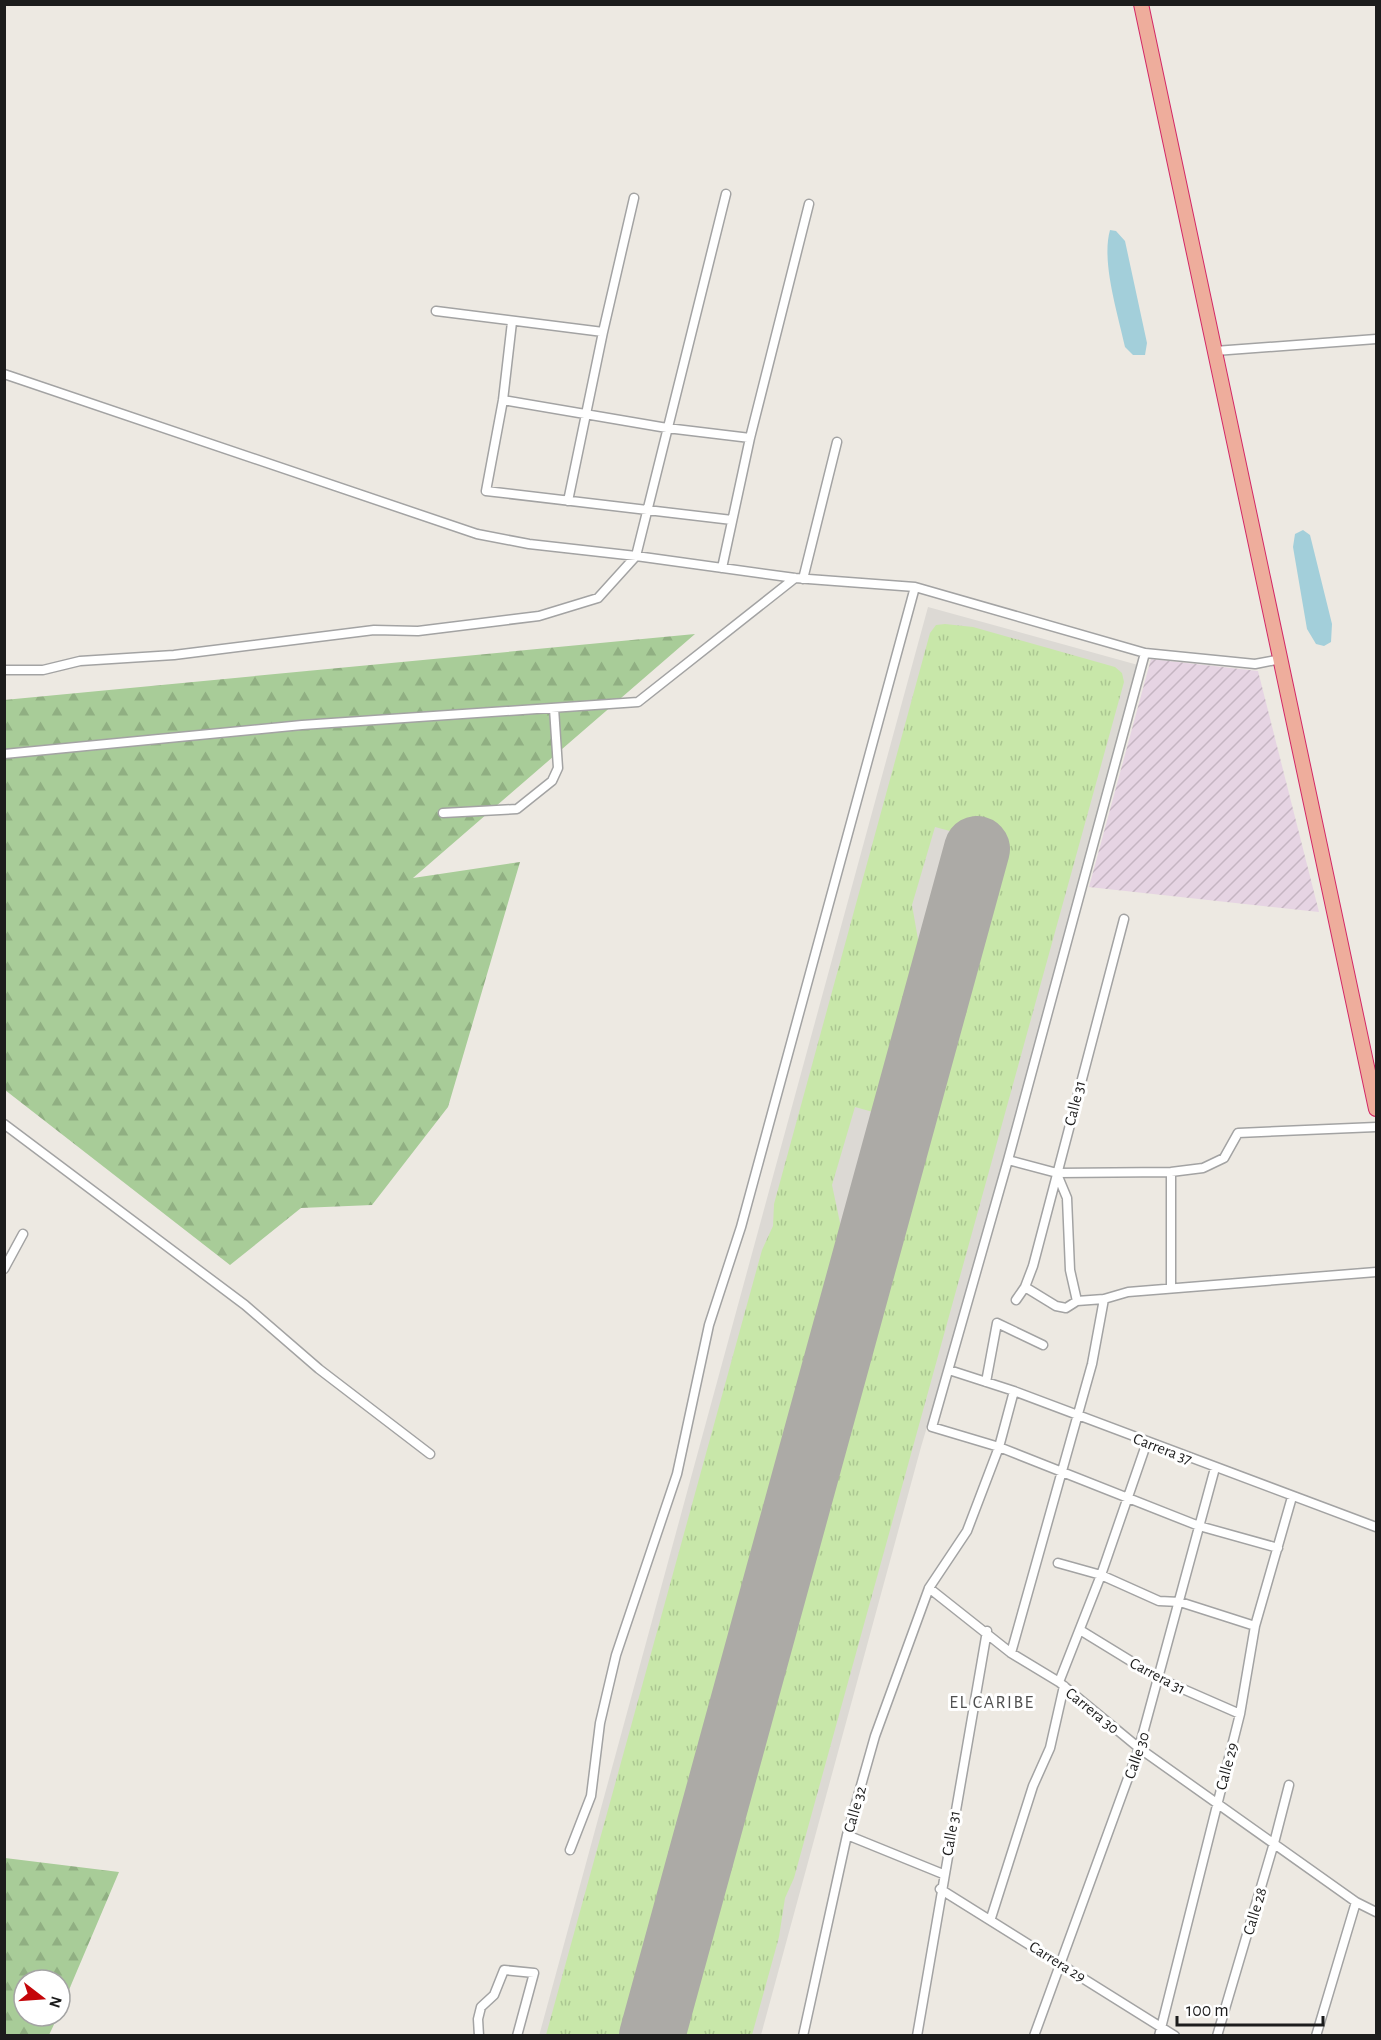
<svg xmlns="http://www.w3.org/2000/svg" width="1381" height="2040" viewBox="0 0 1381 2040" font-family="'Alegreya Sans',sans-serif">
	<defs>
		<pattern id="industrial-furrows" width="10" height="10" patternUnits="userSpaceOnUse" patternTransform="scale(1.5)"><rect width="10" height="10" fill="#e6d4e3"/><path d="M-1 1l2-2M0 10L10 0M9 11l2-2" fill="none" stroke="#c5b5c2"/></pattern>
		<pattern id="grass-tufts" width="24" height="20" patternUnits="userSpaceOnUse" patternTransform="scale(1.5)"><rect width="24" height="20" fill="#c8e7a9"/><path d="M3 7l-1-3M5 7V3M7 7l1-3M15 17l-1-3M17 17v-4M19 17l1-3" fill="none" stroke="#abc691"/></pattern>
		<pattern id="forest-firs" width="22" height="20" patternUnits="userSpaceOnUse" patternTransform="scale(1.5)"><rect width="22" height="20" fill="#a8cc98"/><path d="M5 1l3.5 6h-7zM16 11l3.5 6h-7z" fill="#90af82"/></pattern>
	</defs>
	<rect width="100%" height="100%" fill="#ede9e2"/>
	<path fill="url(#industrial-furrows)" d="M 1151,659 L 1258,671 L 1319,912 L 1089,887 Z"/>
	<path fill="#dcd9d4" d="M 928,607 L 1138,665 L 974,1269 L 921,1447 L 761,2035 L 539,2036 Z"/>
	<path fill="url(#grass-tufts)" d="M 945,624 L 973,627 L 1115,667 L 1122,673 L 1124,682 L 794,1878 L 785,1898 L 779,1937 L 752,2035 L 677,2035 L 1002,845 L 935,827 L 912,905 L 923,968 L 880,1114 L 855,1107 L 832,1185 L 846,1251 L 631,2035 L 546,2035 L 762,1250 L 773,1226 L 774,1204 L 930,633 L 936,625 Z"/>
	<path fill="url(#forest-firs)" d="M 695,634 L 413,878 L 520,862 L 448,1107 L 372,1205 L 301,1208 L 230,1265 L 5,1090 L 4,700 Z
		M 5,1858 L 119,1872 L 60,2011 L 60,1980 L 24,1980 L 24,2016 L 58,2016 L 49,2035 L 5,2035 Z"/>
	<path fill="#a3cfda" d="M 1110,230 L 1116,231 L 1125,241 L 1147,343 L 1145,355 L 1133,355 L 1125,347 C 1118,314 1101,262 1110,230 Z
		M 1303,530 L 1310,535 L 1312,543 L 1332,624 L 1331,642 L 1324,646 L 1316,644 L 1307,629 L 1293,547 L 1295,534 Z"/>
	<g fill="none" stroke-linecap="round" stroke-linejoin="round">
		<path stroke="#acaaa6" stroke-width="66" d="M 652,2036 L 977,849"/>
		<g stroke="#a3a3a3" stroke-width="11">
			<path id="minor" d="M 436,311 L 603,332
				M 512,322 L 503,400 L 486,491 L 732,520
				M 1215,351 L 1376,339
				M 4,374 L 477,534 L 529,544 L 636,556 L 795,578 L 915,587 L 1145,653 L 1255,664 L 1281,659
				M 503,400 L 667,428 L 750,438
				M 568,501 L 603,332 L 634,198
				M 722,568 L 750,438 L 809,204
				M 803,579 L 837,442
				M 1145,653 L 1008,1160 L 932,1427 L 999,1447 L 1199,1526 L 1278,1548
				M 4,670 L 43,670 L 80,661 L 174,655 L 374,630 L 418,631 L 539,616 L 598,598 L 636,556 L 726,194
				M 4,754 L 302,725 L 638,702 L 795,578
				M 443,813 L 517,809 L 552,781 L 558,768 L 554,708
				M 4,1124 L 245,1305 L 319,1369 L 430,1454
				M 1008,1160 L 1057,1173 L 1171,1172 L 1203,1168 L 1224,1158 L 1238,1133 L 1376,1127
				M 1057,1174 L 1067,1198 L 1070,1270 L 1077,1301
				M 4,1269 L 23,1234
				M 1025,1287 L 1056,1306 L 1066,1308 L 1077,1301
				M 1171,1288 L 1171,1172
				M 1016,1300 L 1025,1287 L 1033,1266 L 1124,919
				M 1077,1301 L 1104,1299 L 1128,1292 L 1376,1272
				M 949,1370 L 1014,1391 L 1376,1527
				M 986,1382 L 997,1323 L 1043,1345
				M 1058,1563 L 1101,1575 L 1159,1601 L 1180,1602 L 1255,1626
				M 929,1588 L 1011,1653 L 1059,1682 L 1139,1748 L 1356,1902 L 1376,1912
				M 1080,1630 L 1160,1679 L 1240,1714
				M 1011,1653 L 1092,1364 L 1104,1299
				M 1059,1682 L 1101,1575 L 1147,1442
				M 847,1835 L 943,1874
				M 570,1850 L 591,1796 L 600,1723 L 616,1655 L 677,1474 L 709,1325 L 741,1227 L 915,587
				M 940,1889 L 1175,2036
				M 991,1918 L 1033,1786 L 1050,1748 L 1064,1686
				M 479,2036 L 478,2019 L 481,2007 L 494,1995 L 504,1970 L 534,1973 L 517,2036
				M 803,2036 L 847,1835 L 875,1736 L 929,1588 L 967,1531 L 999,1447 L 1014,1391
				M 917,2036 L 987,1631
				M 1034,2036 L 1139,1748 L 1215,1468
				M 1159,2036 L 1240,1714 L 1255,1626 L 1292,1497
				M 1217,2036 L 1274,1843 L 1289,1785
				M 1316,2036 L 1356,1902"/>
		</g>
		<g stroke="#d32866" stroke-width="16">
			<path id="trunk" d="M 1141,4 L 1376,1109"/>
		</g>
		<use href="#minor" stroke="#fff" stroke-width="8"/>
		<use href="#trunk" stroke="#eead9c" stroke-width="14"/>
	</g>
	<g text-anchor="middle" stroke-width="6" stroke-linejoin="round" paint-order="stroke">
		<g font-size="16" fill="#1c1c1c" stroke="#fff">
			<text transform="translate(1074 1103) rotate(-76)" y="6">Calle 31</text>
			<text transform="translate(1163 1448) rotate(21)" y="6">Carrera 37</text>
			<text transform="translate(1158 1675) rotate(28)" y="6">Carrera 31</text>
			<text transform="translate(1093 1710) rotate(39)" y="6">Carrera 30</text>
			<text transform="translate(1136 1755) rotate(-71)" y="6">Calle 30</text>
			<text transform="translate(1226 1766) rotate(-75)" y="6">Calle 29</text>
			<text transform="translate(854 1809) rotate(-74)" y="6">Calle 32</text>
			<text transform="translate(950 1833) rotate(-80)" y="6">Calle 31</text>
			<text transform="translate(1254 1911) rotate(-73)" y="6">Calle 28</text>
			<text transform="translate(1058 1961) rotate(32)" y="6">Carrera 29</text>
		</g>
		<g font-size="18" letter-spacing="1.5" fill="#4f4f4f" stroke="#fff">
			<text x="992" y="1708">EL CARIBE</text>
		</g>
	</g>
	<rect width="1381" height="2040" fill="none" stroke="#1c1c1c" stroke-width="12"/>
	<g transform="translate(42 1998) rotate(107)"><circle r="28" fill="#ffffff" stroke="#a4a4a4" stroke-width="1.5"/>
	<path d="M0-4.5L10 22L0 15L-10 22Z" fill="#c40509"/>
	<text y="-9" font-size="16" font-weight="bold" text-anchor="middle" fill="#1c1c1c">N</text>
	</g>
	<path d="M1177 2016v9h146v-9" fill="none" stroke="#1c1c1c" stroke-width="3"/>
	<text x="1186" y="2016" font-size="18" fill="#1c1c1c" stroke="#ffffff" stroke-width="4.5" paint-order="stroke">100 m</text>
</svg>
